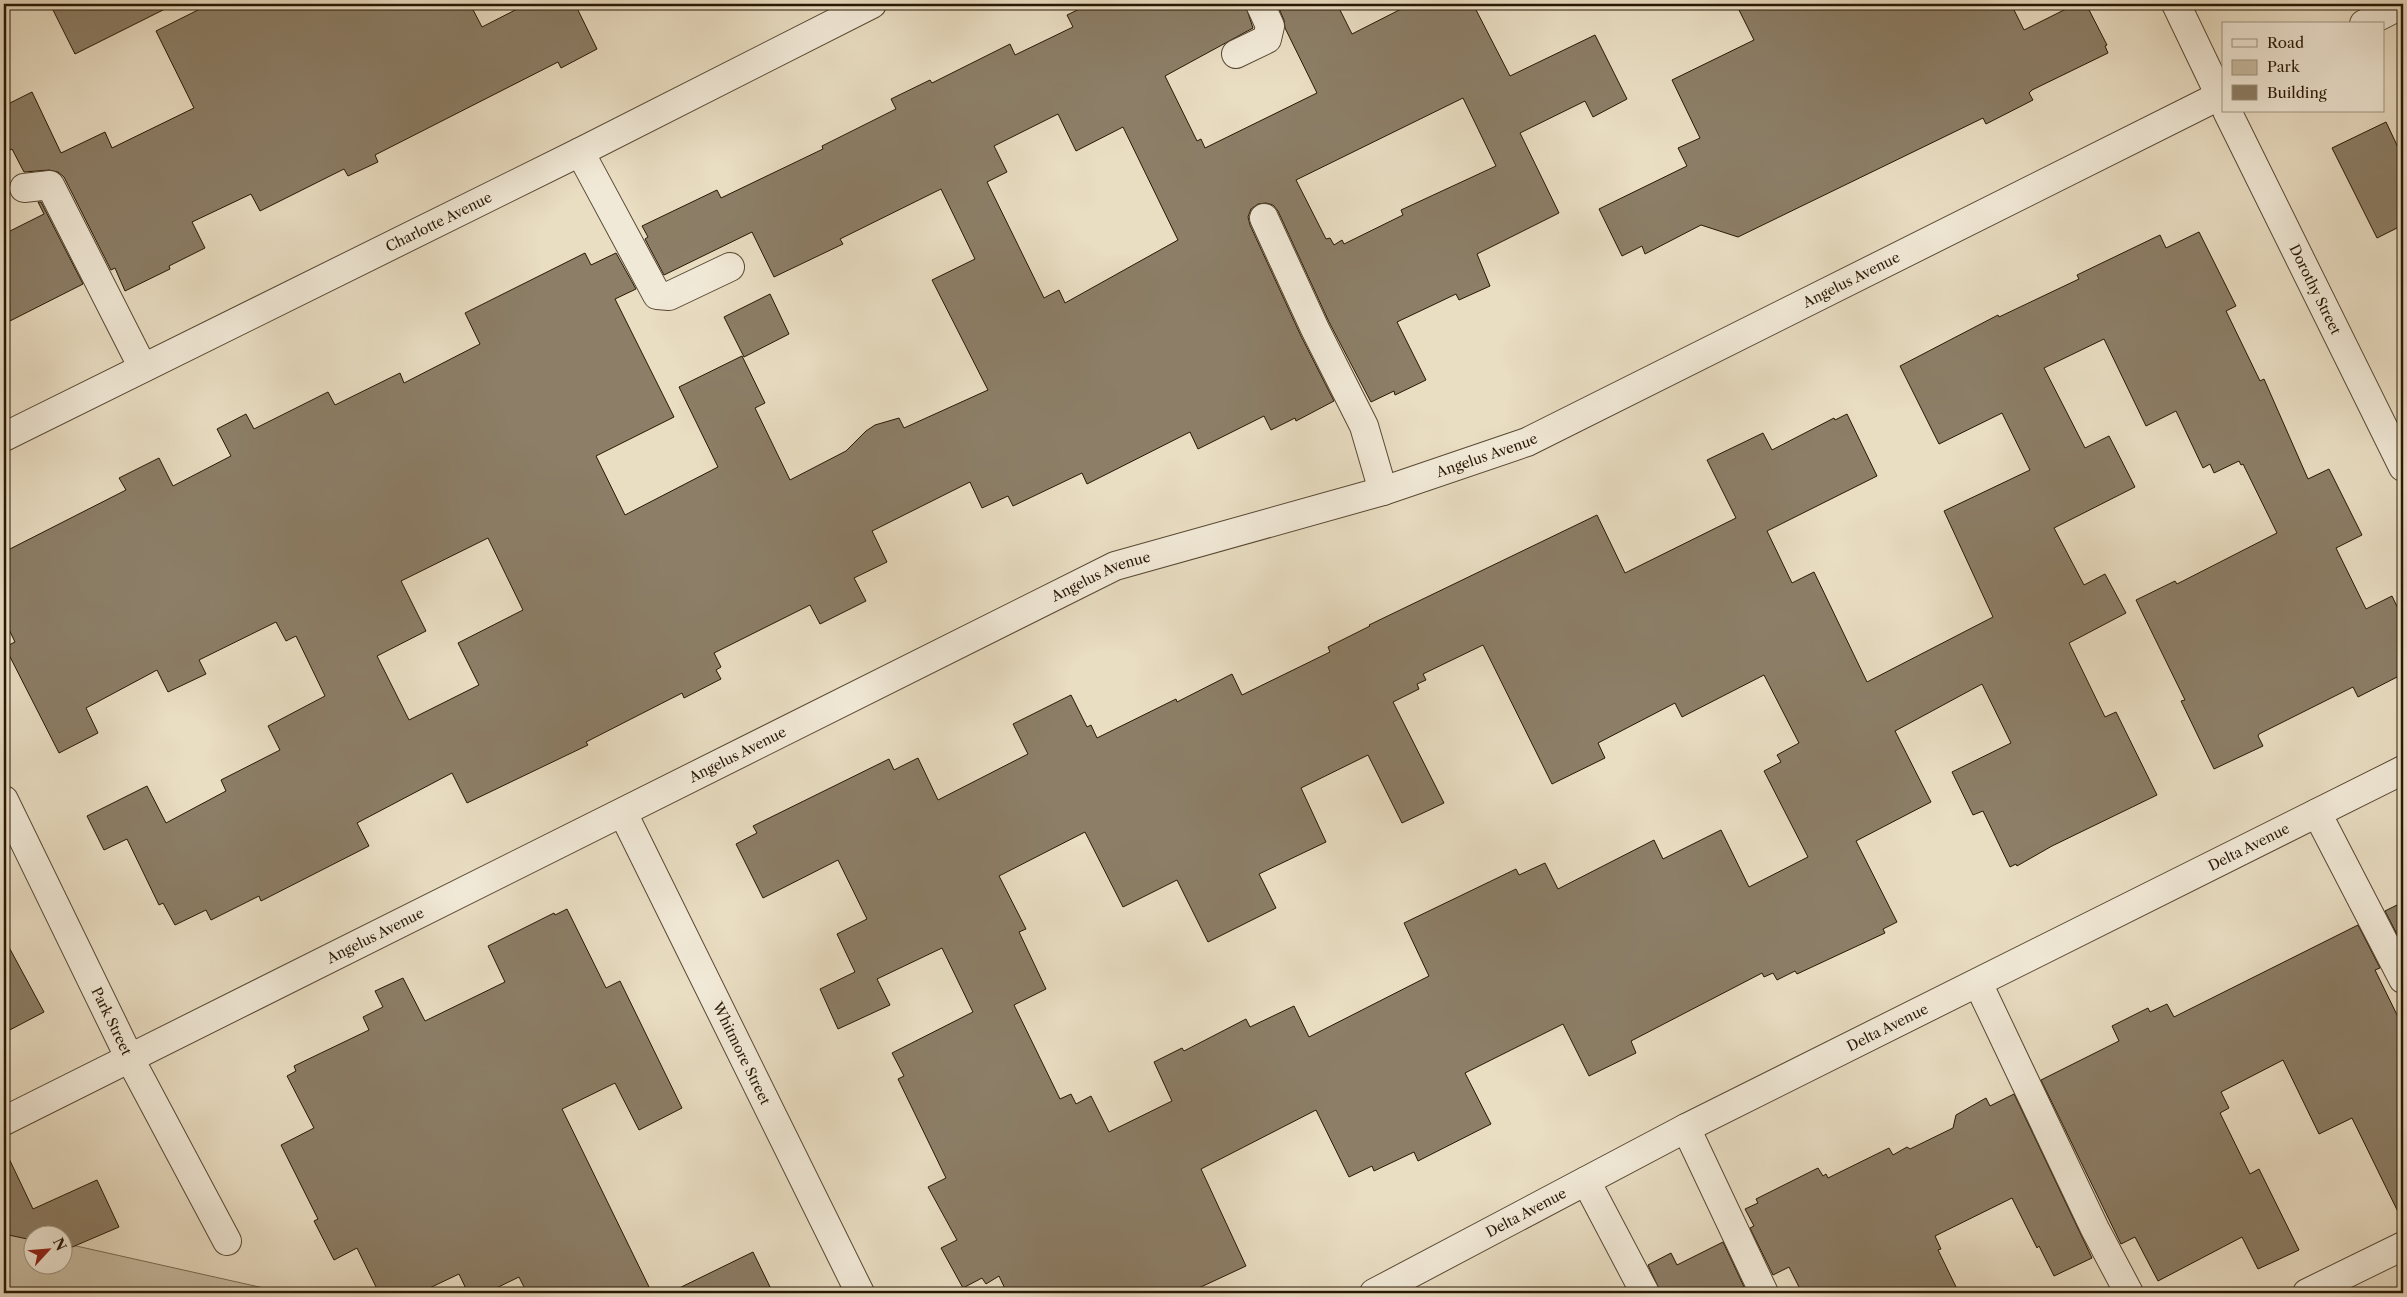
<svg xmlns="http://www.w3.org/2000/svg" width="2407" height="1297" viewBox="0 0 2407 1297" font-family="'Libre Caslon Text',serif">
	<rect width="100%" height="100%" fill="#e9ddc2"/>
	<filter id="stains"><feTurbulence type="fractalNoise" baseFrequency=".004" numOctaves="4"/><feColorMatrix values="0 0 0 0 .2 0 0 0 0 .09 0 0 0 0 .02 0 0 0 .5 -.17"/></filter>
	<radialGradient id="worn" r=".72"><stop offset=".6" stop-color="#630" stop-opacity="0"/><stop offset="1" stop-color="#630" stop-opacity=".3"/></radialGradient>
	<path fill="#c8bca2" stroke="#786a53" d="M 4,1229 L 32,1236 L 32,1264 L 62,1264 L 63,1243 L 286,1293 L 4,1293 Z"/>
	<path fill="#8c7e67" stroke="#281804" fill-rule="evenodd" d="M 50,4 L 175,4 L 75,54 Z
		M 210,4 L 470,4 L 482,27 L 527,4 L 575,4 L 597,49 L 561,68 L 558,62 L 375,155 L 378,162 L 348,176 L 344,169 L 260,211 L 251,194 L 192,222 L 205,248 L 169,266 L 170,269 L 125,291 L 115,268 L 111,270 L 64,177 L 58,172 L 49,170 L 24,172 L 12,149 L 4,153 L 4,106 L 32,92 L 61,153 L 105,132 L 112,148 L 194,108 L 156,31 Z
		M 1090,4 L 1245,4 L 1253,28 L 1165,76 L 1197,141 L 1201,139 L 1205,148 L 1317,93 L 1285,28 L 1284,20 L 1277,4 L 1337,4 L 1352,34 L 1411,4 L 1473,4 L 1510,76 L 1595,35 L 1627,99 L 1593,117 L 1585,101 L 1520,133 L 1559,213 L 1477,254 L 1490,286 L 1459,300 L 1456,294 L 1397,322 L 1426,380 L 1395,395 L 1394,391 L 1371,402 L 1329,322 L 1278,211 L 1273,205 L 1266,203 L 1258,204 L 1251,209 L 1248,217 L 1250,225 L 1301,336 L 1334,401 L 1296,421 L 1295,418 L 1271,430 L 1264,416 L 1198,449 L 1190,432 L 1087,484 L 1082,473 L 1013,506 L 1008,496 L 982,508 L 970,482 L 872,531 L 887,562 L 854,578 L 866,601 L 820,624 L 810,605 L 714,653 L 721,667 L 716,670 L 721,679 L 684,698 L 682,693 L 586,742 L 588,745 L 467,803 L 452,773 L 357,823 L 369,846 L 261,901 L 259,896 L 211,920 L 206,910 L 175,925 L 163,903 L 159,905 L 127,839 L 104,850 L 87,816 L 147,786 L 166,823 L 226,791 L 221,780 L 280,750 L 268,726 L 325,696 L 296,636 L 286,641 L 276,622 L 199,660 L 206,674 L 168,692 L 157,670 L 86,708 L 98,733 L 59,753 L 5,647 L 15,642 L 4,619 L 4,552 L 126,490 L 119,478 L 159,458 L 173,486 L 231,456 L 217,429 L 246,414 L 254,429 L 328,392 L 335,405 L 400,373 L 404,383 L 480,344 L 465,313 L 585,253 L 591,265 L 616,253 L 636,289 L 615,299 L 674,417 L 596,456 L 625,515 L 718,467 L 679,387 L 742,356 L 765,403 L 755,408 L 790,480 L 846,451 L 866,431 L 875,425 L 899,418 L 904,428 L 988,390 L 932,280 L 975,259 L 941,189 L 840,239 L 843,244 L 774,277 L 752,232 L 664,275 L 645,239 L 648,237 L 642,226 L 717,190 L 721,198 L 823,149 L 822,146 L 896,109 L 891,99 L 930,80 L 932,83 L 1010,44 L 1015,55 L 1073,27 L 1067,15 ZM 1463,98 L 1496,166 L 1401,210 L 1403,215 L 1344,244 L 1342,240 L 1334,245 L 1330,238 L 1326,239 L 1296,180 ZM 1058,114 L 1076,151 L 1123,127 L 1178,240 L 1065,303 L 1059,290 L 1044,298 L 987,182 L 1007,172 L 994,146 ZM 488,538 L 523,610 L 458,643 L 479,685 L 409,720 L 377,656 L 426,631 L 401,581 Z
		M 1736,4 L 2011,4 L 2024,30 L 2076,4 L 2086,4 L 2107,45 L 2105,46 L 2108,53 L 2032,90 L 2029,93 L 2033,100 L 1986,124 L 1983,118 L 1738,237 L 1701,225 L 1645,254 L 1642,246 L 1622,256 L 1599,209 L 1687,166 L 1678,148 L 1700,138 L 1672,80 L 1754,40 Z
		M 2386,122 L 2403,158 L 2403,225 L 2377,238 L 2332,148 Z
		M 38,202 L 41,202 L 83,284 L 4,324 L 4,234 L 44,214 Z
		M 2199,232 L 2236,306 L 2226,311 L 2260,381 L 2264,379 L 2308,479 L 2329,469 L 2362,535 L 2336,548 L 2366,609 L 2392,596 L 2403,619 L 2403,674 L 2358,697 L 2353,687 L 2259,734 L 2258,736 L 2263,746 L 2214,769 L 2181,701 L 2185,700 L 2136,600 L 2175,581 L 2177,584 L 2277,533 L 2243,464 L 2241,465 L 2239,461 L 2214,473 L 2210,464 L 2203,468 L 2176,411 L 2146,426 L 2104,339 L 2044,368 L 2085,448 L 2109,436 L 2135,487 L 2054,528 L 2084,585 L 2105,574 L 2126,613 L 2069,643 L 2105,717 L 2116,712 L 2157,795 L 2052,846 L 2017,866 L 2016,864 L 2010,867 L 1983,811 L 1973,815 L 1952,772 L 2011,743 L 1982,684 L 1895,731 L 1931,802 L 1856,841 L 1897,922 L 1883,929 L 1885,933 L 1797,974 L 1795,971 L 1777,980 L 1773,973 L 1764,977 L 1762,973 L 1631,1041 L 1636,1053 L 1589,1076 L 1563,1024 L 1465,1073 L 1491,1124 L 1418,1161 L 1414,1152 L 1374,1171 L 1372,1166 L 1349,1177 L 1316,1110 L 1201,1169 L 1246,1266 L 1188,1293 L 1007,1293 L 999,1276 L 986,1284 L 982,1278 L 963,1288 L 941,1248 L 957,1240 L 928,1187 L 946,1178 L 898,1079 L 904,1076 L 892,1053 L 973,1012 L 942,948 L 877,979 L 890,1005 L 838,1029 L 820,989 L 855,972 L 837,934 L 867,919 L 838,860 L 763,898 L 736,844 L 757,833 L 753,826 L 889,759 L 894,770 L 918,758 L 938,800 L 1028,754 L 1013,724 L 1071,695 L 1087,727 L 1091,725 L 1097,738 L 1176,699 L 1177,702 L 1232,674 L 1242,695 L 1330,652 L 1328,647 L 1370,626 L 1369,625 L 1597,515 L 1625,573 L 1736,518 L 1707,460 L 1763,433 L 1772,450 L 1834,418 L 1835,420 L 1847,414 L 1877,476 L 1767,531 L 1792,583 L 1814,572 L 1867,682 L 1993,617 L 1944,511 L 2030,470 L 2002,413 L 1939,444 L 1900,366 L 1998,315 L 1999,317 L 2079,279 L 2077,275 L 2160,235 L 2166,248 ZM 1483,645 L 1552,784 L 1605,758 L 1598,743 L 1675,703 L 1682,717 L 1764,675 L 1799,743 L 1777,755 L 1781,762 L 1764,771 L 1808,857 L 1749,887 L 1721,830 L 1663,859 L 1654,840 L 1558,889 L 1545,863 L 1519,875 L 1516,869 L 1404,923 L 1429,976 L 1309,1037 L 1294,1006 L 1250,1027 L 1246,1019 L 1184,1051 L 1182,1048 L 1154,1062 L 1172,1101 L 1109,1132 L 1091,1096 L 1076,1104 L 1071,1094 L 1060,1099 L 1014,1005 L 1046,989 L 1019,932 L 1026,929 L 999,876 L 1085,832 L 1123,907 L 1177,880 L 1208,942 L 1276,908 L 1259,874 L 1326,842 L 1301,788 L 1368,755 L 1402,823 L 1444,803 L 1393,702 L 1419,689 L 1417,684 L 1426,680 L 1423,674 Z
		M 770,294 L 789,334 L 744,357 L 724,317 Z
		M 2403,902 L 2403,946 L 2385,911 Z
		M 567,909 L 606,988 L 620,981 L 682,1108 L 639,1130 L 615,1083 L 562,1109 L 652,1293 L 527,1293 L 519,1277 L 486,1293 L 468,1293 L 459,1274 L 419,1293 L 379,1293 L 357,1248 L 334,1260 L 314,1221 L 318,1219 L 281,1145 L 314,1128 L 287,1076 L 296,1071 L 294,1066 L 369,1030 L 363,1017 L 383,1007 L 375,991 L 403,978 L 425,1021 L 505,982 L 488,946 L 554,913 L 555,915 Z
		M 2358,925 L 2380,968 L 2375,970 L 2403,1027 L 2403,1222 L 2352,1118 L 2319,1134 L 2283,1060 L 2221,1092 L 2229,1108 L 2220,1113 L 2250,1174 L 2259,1169 L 2299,1250 L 2258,1269 L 2242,1237 L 2158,1281 L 2135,1237 L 2121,1244 L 2041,1080 L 2119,1041 L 2112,1026 L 2148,1008 L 2150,1012 L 2167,1004 L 2174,1017 Z
		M 4,938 L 44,1012 L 4,1033 Z
		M 2014,1094 L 2092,1258 L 2054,1276 L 2039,1246 L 2037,1248 L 2012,1198 L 1935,1236 L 1941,1249 L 1938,1250 L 1959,1293 L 1802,1293 L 1789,1267 L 1773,1275 L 1750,1228 L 1754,1226 L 1745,1209 L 1758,1203 L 1756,1199 L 1818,1168 L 1823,1176 L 1826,1174 L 1828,1178 L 1889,1148 L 1893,1155 L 1907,1147 L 1910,1149 L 1953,1128 L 1956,1115 L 1986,1098 L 1990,1106 Z
		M 4,1148 L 33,1209 L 97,1180 L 119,1227 L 70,1248 L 62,1247 L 62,1234 L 32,1234 L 32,1240 L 4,1234 Z
		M 1723,1242 L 1745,1289 L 1736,1293 L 1661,1293 L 1648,1265 L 1671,1253 L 1677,1265 Z
		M 753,1252 L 773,1293 L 669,1293 Z"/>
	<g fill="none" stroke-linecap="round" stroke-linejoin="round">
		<g stroke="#584934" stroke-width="30">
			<g id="minor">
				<path d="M 2176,4 L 2223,102"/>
				<path d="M 2364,24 L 2403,4"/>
				<path d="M 1236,54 L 1267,39 L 1270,26 L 1260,4"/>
				<path id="s1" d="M 2227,111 L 2403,467"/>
				<path d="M 580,152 L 657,295 L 669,296 L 730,267"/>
				<path d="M 24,188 L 50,185 L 143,368"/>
				<path d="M 1264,218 L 1315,329 L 1364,426 L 1383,491"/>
				<path id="s2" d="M 4,437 L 580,152 L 872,4"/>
				<path id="s3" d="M 4,800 L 129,1057 L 227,1241"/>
				<path id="s4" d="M 623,813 L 860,1293"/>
				<path d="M 2317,813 L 2403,979"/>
				<path d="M 1978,983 L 2095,1229 L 2129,1293"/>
				<path id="s5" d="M 4,1121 L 1115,566 L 1383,491 L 1527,442 L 2223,94"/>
				<path d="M 1686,1128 L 1764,1293"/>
				<path d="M 1586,1181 L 1645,1293"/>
				<path id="s6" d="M 1374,1293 L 1686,1128 L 2403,770"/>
				<path d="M 2307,1293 L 2403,1246"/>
			</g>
		</g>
		<use href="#minor" stroke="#f1e9d7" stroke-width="28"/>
	</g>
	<g text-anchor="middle" stroke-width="5" stroke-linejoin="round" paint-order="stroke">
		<g font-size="14" fill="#281804" stroke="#f1e9d7">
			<text dy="5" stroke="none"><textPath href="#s2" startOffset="485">Charlotte Avenue</textPath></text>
			<text dy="5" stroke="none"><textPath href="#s5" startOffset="2035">Angelus Avenue</textPath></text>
			<text dy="5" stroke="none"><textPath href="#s1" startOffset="199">Dorothy Street</textPath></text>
			<text dy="5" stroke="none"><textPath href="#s5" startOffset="1630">Angelus Avenue</textPath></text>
			<text dy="5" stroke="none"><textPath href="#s5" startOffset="1225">Angelus Avenue</textPath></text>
			<text dy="5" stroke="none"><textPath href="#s5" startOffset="820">Angelus Avenue</textPath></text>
			<text dy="5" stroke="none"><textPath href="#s6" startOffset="982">Delta Avenue</textPath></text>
			<text dy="5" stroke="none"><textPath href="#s5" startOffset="415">Angelus Avenue</textPath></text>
			<text dy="5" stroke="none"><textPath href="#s3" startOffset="246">Park Street</textPath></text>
			<text dy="5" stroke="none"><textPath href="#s6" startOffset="578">Delta Avenue</textPath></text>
			<text dy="5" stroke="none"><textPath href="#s4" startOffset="268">Whitmore Street</textPath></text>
			<text dy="5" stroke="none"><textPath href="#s6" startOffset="172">Delta Avenue</textPath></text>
		</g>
	</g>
	<rect width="2407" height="1297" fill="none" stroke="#e9ddc2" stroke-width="20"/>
	<rect x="5" y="5" width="2397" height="1287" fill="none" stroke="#281804" stroke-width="2.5"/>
	<rect x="10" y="10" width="2387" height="1277" fill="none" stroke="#281804"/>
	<rect x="2222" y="22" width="162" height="90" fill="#f1e9d7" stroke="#a19583"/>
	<rect x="2232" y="39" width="25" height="8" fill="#f1e9d7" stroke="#a19583"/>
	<text x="2267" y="48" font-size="15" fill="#281804">Road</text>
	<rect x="2232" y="60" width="25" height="15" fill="#c8bca2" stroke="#a19583"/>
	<text x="2267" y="72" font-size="15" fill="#281804">Park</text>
	<rect x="2232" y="85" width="25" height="15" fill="#8c7e67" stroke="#a19583"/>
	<text x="2267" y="98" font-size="15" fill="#281804">Building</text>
	<g transform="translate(48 1250) rotate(64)"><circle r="24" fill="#f1e9d7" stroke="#a19583"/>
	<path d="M0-4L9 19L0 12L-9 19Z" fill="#8f2418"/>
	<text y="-8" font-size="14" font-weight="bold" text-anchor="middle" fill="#281804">N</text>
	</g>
	<rect width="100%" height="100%" filter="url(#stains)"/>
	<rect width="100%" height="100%" fill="url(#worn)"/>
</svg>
